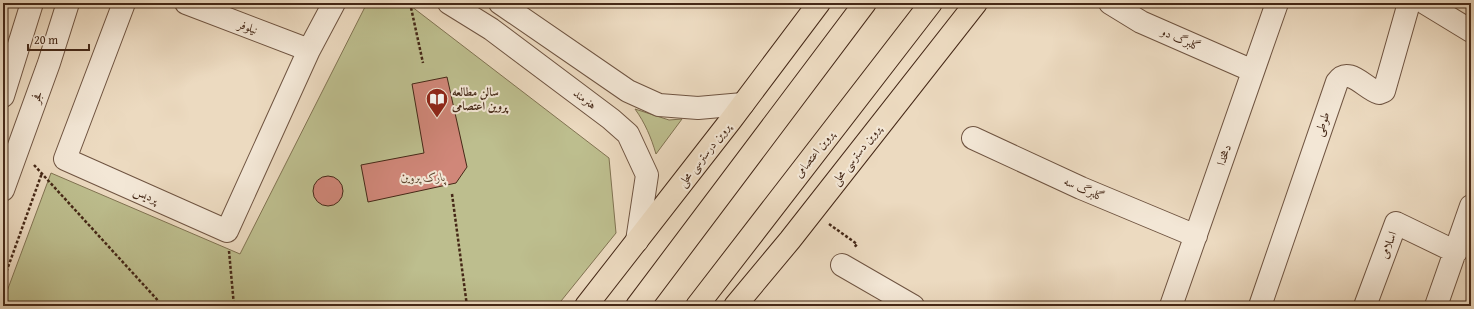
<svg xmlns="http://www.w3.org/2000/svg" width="1474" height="309" viewBox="0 0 1474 309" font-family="'Gentium Book Plus',Amiri,serif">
	<rect width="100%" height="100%" fill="#ecdac0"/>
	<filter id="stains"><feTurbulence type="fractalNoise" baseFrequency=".005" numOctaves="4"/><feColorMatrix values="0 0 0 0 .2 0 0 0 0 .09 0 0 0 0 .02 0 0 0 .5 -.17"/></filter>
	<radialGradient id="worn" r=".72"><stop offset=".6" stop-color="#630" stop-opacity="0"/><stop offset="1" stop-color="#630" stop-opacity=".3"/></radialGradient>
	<path fill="#bdbe8e" stroke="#817352" d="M 367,3 L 407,3 L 609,158 L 616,233 L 557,306 L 3,306 L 3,302 L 51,173 L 240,254 Z
		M 635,109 L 669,120 L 682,119 L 656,154 C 651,137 645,123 635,109 Z"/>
	<path fill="#d08779" stroke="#452817" d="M 447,77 L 467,167 L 456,183 L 368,202 L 361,165 L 424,153 L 412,84 Z
		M313 191a15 15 0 1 1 30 0a15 15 0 1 1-30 0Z"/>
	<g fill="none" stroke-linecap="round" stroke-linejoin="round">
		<g stroke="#6f5441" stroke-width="24">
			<path id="minor" d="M 124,3 L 65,159 L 227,231 L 309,50 L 334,3
				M 186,3 L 309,50
				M 449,3 L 491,29 L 611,119 L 628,134 L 647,175 L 637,241
				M 500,3 L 628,91 L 659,105 L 698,108 L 743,104
				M 1110,3 L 1141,22 L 1253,71
				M 1425,3 L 1471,31
				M 3,96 L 32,3
				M 973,138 L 1081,188 L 1196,236
				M 3,190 L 49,63 L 68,3
				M 842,265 L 913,306
				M 1171,306 L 1277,3
				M 1260,306 L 1337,82 C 1349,65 1365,89 1379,93 L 1384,91 L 1409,3
				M 1365,306 L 1396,223 L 1456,252
				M 1436,306 L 1471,206"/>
		</g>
		<g stroke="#452817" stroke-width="24">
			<path id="major" d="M 586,306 L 731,120 L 819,3
				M 637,306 L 865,3
				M 697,306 L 931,3
				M 735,306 L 790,240 L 976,3"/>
		</g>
		<path stroke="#452817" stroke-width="2.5" stroke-dasharray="3 2" stroke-linecap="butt" d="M 410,3 L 423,63
			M 34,165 L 163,306
			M 452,194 L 467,306
			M 829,224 L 857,244 L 854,248
			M 229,251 L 234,306
			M 3,281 L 42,173"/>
		<use href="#minor" stroke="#f3e7d6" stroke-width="22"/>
		<use href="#major" stroke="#ecdac0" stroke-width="22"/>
	</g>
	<defs>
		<g id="library-pin" transform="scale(1.15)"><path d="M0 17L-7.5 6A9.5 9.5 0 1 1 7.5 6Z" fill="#8f2418" stroke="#f3e7d6"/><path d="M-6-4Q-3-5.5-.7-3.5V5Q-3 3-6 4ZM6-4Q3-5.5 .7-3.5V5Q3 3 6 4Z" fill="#fff"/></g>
	</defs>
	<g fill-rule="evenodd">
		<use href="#library-pin" x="437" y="99"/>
	</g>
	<g text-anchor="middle" stroke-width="4" stroke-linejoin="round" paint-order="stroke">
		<g font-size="12" fill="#452817" stroke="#f3e7d6">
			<text transform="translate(248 27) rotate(21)" y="4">نیلوفر</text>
			<text transform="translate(1181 39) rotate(24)" y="4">گلبرگ دو</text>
			<text transform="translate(37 97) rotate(-70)" y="4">فجر</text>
			<text transform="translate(585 99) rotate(37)" y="4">هنرمند</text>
			<text transform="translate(1322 124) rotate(-71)" y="4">طوطی</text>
			<text transform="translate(814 154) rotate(-52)" y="4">پروین اعتصامی</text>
			<text transform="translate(704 155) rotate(-52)" y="4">پروین درسترسی محلی</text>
			<text transform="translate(856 155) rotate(-52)" y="4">پروین دسترسی محلی</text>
			<text transform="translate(1224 155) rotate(-71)" y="4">دهخدا</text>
			<text transform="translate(1084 189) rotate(24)" y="4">گلبرگ سه</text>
			<text transform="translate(146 195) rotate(24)" y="4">پردیس</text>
			<text transform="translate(1388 245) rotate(-69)" y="4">اسلامی</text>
		</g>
		<g font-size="12" font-weight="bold" fill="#452817" stroke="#f3e7d6" text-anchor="start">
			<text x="452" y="96">سالن مطالعه<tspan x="452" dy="14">پروین اعتصامی</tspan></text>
		</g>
		<g font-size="12" font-style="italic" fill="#5d462f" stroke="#f3e7d6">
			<text x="423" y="181">پارک پروین</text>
		</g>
	</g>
	<rect width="1474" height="309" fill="none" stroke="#ecdac0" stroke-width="16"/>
	<rect x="4" y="4" width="1466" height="301" fill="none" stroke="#452817" stroke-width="2"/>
	<rect x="8" y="8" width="1458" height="293" fill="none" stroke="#452817"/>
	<path d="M28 44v6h61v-6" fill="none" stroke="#452817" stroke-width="2"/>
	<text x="34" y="44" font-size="12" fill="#452817" stroke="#f3e7d6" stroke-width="3" paint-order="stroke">20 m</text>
	<rect width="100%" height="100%" filter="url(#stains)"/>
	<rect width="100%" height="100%" fill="url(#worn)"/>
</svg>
